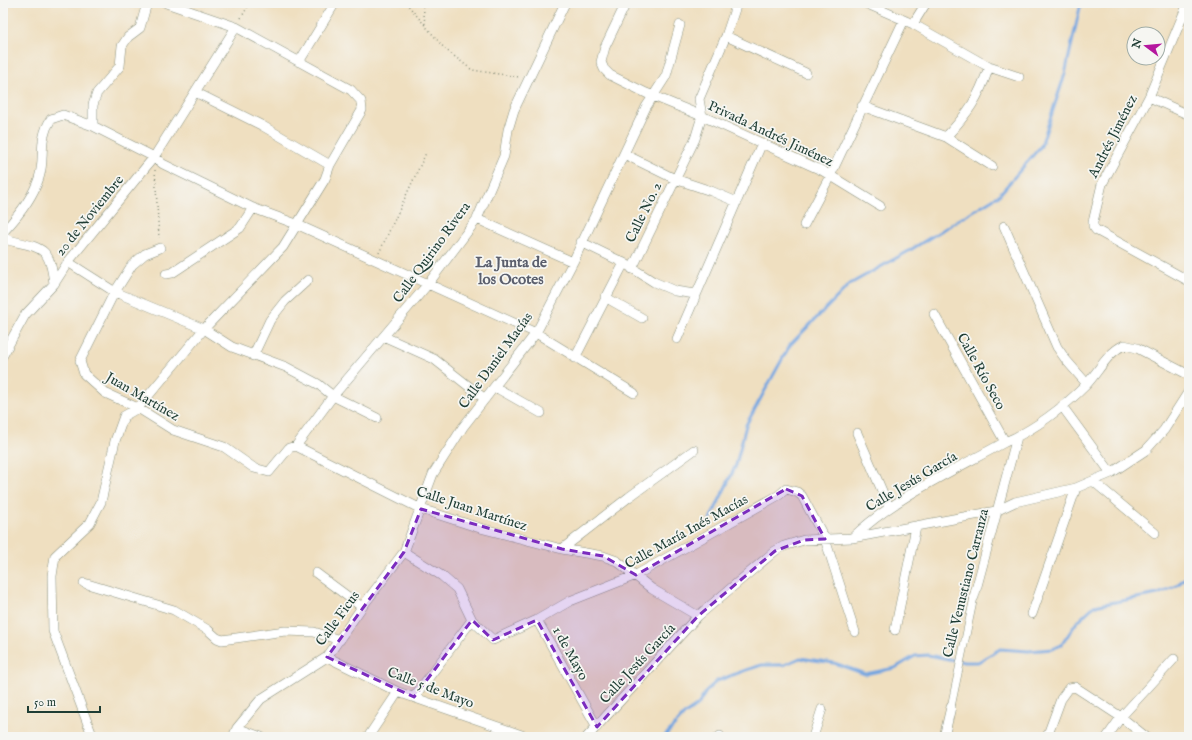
<svg xmlns="http://www.w3.org/2000/svg" width="1192" height="740" viewBox="0 0 1192 740" font-family="'IM FELL English',serif">
	<rect width="100%" height="100%" fill="#f6f6f2"/>
	<filter id="ink" filterUnits="userSpaceOnUse"><feTurbulence type="fractalNoise" baseFrequency=".025" numOctaves="2"/><feDisplacementMap in="SourceGraphic" scale="8" xChannelSelector="R" yChannelSelector="G"/><feConvolveMatrix kernelMatrix="1 2 1 2 8 2 1 2 1" color-interpolation-filters="sRGB"/></filter>
	<filter id="wash" filterUnits="userSpaceOnUse"><feTurbulence type="fractalNoise" baseFrequency=".012" numOctaves="4" result="noise"/><feDisplacementMap in="SourceGraphic" scale="16" xChannelSelector="R" yChannelSelector="G"/><feGaussianBlur stdDeviation="0.9" result="paint"/><feColorMatrix in="noise" values="0 0 0 0 0 0 0 0 0 0 0 0 0 0 0 0 0 1.4 0 .05"/><feComposite in="paint" operator="in"/></filter>
	<g filter="url(#wash)">
		<rect width="100%" height="100%" fill="#efdfc0"/>
		<g fill="none" stroke-linecap="round" stroke-linejoin="round">
			<path stroke="#76a6e0" stroke-width="3" d="M 710,520 L 736,465 L 746,425 L 790,345 L 850,284 L 907,252 L 999,195 L 1041,146 L 1065,74 L 1081,3
				M 664,737 L 685,714 L 698,705 L 707,690 L 717,681 L 746,670 L 762,665 L 784,665 L 800,658 L 834,663 L 865,674 L 895,668 L 915,656 L 928,655 L 964,662 L 978,662 L 1000,649 L 1028,651 L 1053,649 L 1062,644 L 1077,622 L 1094,606 L 1158,594 L 1176,586 L 1189,575"/>
		</g>
	</g>
	<g filter="url(#ink)">
		<g fill="none" stroke-linecap="round" stroke-linejoin="round">
			<g stroke="#878e7a" stroke-width="8">
				<path id="pedestrian" d="M 951,707 L 974,597"/>
			</g>
			<g stroke="#878e7a" stroke-width="10">
				<path id="minor" d="M 626,3 L 605,47 L 601,62 L 604,69 L 610,75 L 646,93 L 702,116 L 823,171 L 880,206
					M 865,3 L 913,24 L 989,67 L 1019,77
					M 1188,3 L 1149,97 L 1102,184 L 1093,222 L 1093,226 L 1096,230 L 1189,281
					M 913,24 L 926,3
					M 726,36 L 806,73
					M 299,62 L 335,3
					M 195,92 L 261,125 L 330,165
					M 1149,97 L 1189,115
					M 862,106 L 946,137 L 992,166
					M 93,126 L 93,105 L 97,93 L 120,66 L 122,46 L 128,37 L 140,28 L 147,3
					M 946,137 C 969,112 978,99 989,67
					M 624,154 L 675,179 L 711,191 L 737,202
					M 477,219 L 573,262
					M 804,225 L 830,176 L 904,20
					M 1004,226 L 1057,347 L 1066,360 L 1087,384
					M 581,242 L 624,263 L 654,282 L 675,291 L 695,294
					M 160,248 L 145,254 L 132,265 L 113,295 L 80,361 L 84,374 L 105,393 L 138,408 L 173,430 L 224,447 L 254,468 L 269,472 L 289,448 L 296,446 L 421,509 L 480,528 L 562,549 L 603,556 L 617,561 L 652,589 L 698,616
					M 68,262 L 115,292 L 204,329 L 232,347 L 286,367 L 318,384 L 333,396 L 377,418
					M 632,269 L 695,139 L 702,116 L 699,99 L 726,36 L 737,3
					M 166,274 L 172,273 L 240,228 L 253,208
					M 54,284 C 50,246 42,248 8,240 L 3,235 L 5,230 C 18,216 33,197 39,178 C 46,157 37,141 51,119 L 63,115 L 93,126 L 154,157 L 163,164 L 253,208 L 296,224 L 536,333 L 634,393
					M 605,297 L 642,318
					M 934,314 L 1005,442
					M 385,337 L 434,359 L 485,399
					M 677,339 L 762,143
					M 3,355 L 25,315 L 54,284 L 68,262 L 154,157 L 236,27
					M 253,356 L 270,320 L 285,301 L 308,280
					M 575,358 L 624,263
					M 495,387 L 541,413
					M 1062,406 L 1111,473
					M 857,433 L 889,507
					M 296,446 L 333,396 L 428,284 L 477,219 L 504,156 L 508,130 L 514,110 L 565,3
					M 1093,481 L 1155,533
					M 852,538 C 896,496 953,471 1005,442 C 1033,431 1065,406 1086,385 C 1099,371 1107,353 1124,345 L 1137,348 L 1189,375
					M 562,549 L 629,497 L 694,450
					M 404,552 L 442,576 L 457,589 L 472,620 L 493,640 L 537,620 L 570,601 L 636,575 L 779,495 L 786,489 L 797,492 L 802,496 L 825,539 L 855,632
					M 316,573 L 362,607
					M 84,583 L 174,610 L 208,630 L 217,638 L 222,640 L 285,631 L 314,632 L 340,640
					M 974,597 L 1017,437
					M 1032,614 L 1076,488
					M 537,620 L 597,727
					M 895,630 L 916,527
					M 327,657 L 398,692 L 527,737
					M 414,697 L 472,620
					M 237,728 L 261,737
					M 92,735 L 53,631 L 52,576 L 55,556 L 90,523 L 101,502 L 115,441 L 124,416 L 138,408 L 204,329 L 283,247 L 325,179 L 330,165 L 362,110 L 361,101 L 351,90 L 236,27 L 166,3
					M 233,737 L 237,728 L 261,699 L 327,657 L 362,607 L 404,552 L 433,474 L 463,427 L 536,333 L 573,262 L 646,107 L 666,76 L 680,25
					M 368,737 L 398,692
					M 587,737 L 698,616 L 775,551 L 784,546 L 804,540 L 852,538 L 996,511 L 1015,502 L 1076,488 L 1111,473 L 1146,450 L 1164,430 L 1189,391
					M 719,737 L 720,736
					M 813,737 L 822,709
					M 944,737 L 951,707
					M 1047,737 L 1061,699 L 1069,688 L 1075,687 L 1121,717 L 1146,737
					M 1107,737 L 1121,717 L 1174,659"/>
			</g>
			<path stroke="#878e7a" stroke-width="1.5" stroke-dasharray="1 3" stroke-linecap="butt" d="M 406,3 L 445,49 L 472,70 L 519,77
				M 423,3 L 425,25
				M 241,18 L 250,3
				M 155,170 L 159,238
				M 379,253 L 426,153"/>
			<use href="#pedestrian" stroke="#fff" stroke-width="7"/>
			<use href="#minor" stroke="#fff" stroke-width="9"/>
		</g>
	</g>
	<path fill="#7b2cbf" fill-opacity="0.2" stroke="#7b2cbf" stroke-width="3" stroke-dasharray="8 5" stroke-linejoin="round" d="M 786,489 L 802,496 L 825,539 L 804,540 L 775,551 L 698,616 L 597,727 L 537,620 L 493,640 L 472,620 L 414,697 L 327,657 L 404,552 L 421,509 L 562,549 L 603,556 L 636,575 Z"/>
	<g text-anchor="middle" stroke-width="3.5" stroke-linejoin="round" paint-order="stroke">
		<g font-size="14" fill="#1f3d34" stroke="#f6f6f2">
			<text transform="translate(771 133) rotate(25)" y="5">Privada Andrés Jiménez</text>
			<text transform="translate(1112 136) rotate(-63)" y="5">Andrés Jiménez</text>
			<text transform="translate(643 212) rotate(-64)" y="5">Calle No. 2</text>
			<text transform="translate(89 215) rotate(-51)" y="5">20 de Noviembre</text>
			<text transform="translate(431 252) rotate(-54)" y="5">Calle Quirino Rivera</text>
			<text transform="translate(495 360) rotate(-54)" y="5">Calle Daniel Macías</text>
			<text transform="translate(982 371) rotate(61)" y="5">Calle Río Seco</text>
			<text transform="translate(143 396) rotate(30)" y="5">Juan Martínez</text>
			<text transform="translate(911 481) rotate(-31)" y="5">Calle Jesús García</text>
			<text transform="translate(472 508) rotate(18)" y="5">Calle Juan Martínez</text>
			<text transform="translate(686 531) rotate(-29)" y="5">Calle María Inés Macías</text>
			<text transform="translate(965 583) rotate(-76)" y="5">Calle Venustiano Carranza</text>
			<text transform="translate(337 618) rotate(-54)" y="5">Calle Ficus</text>
			<text transform="translate(571 653) rotate(61)" y="5">1 de Mayo</text>
			<text transform="translate(637 663) rotate(-47)" y="5">Calle Jesús García</text>
			<text transform="translate(431 687) rotate(21)" y="5">Calle 5 de Mayo</text>
		</g>
		<g font-size="15" font-weight="bold" fill="#5b5f6d" stroke="#f6f6f2">
			<text x="511" y="267">La Junta de<tspan x="511" dy="17">los Ocotes</tspan></text>
		</g>
	</g>
	<rect width="1192" height="740" fill="none" stroke="#f6f6f2" stroke-width="16"/>
	<g transform="translate(1146 46) rotate(286)"><circle r="19" fill="#f6f6f2" stroke="#a0aca6"/>
	<path d="M0-3L7 15L0 10L-7 15Z" fill="#b5179e"/>
	<text y="-6" font-size="11" font-weight="bold" text-anchor="middle" fill="#1f3d34">N</text>
	</g>
	<path d="M28 706v6h72v-6" fill="none" stroke="#1f3d34" stroke-width="2"/>
	<text x="34" y="706" font-size="12" fill="#1f3d34" stroke="#f6f6f2" stroke-width="3" paint-order="stroke">50 m</text>
</svg>
